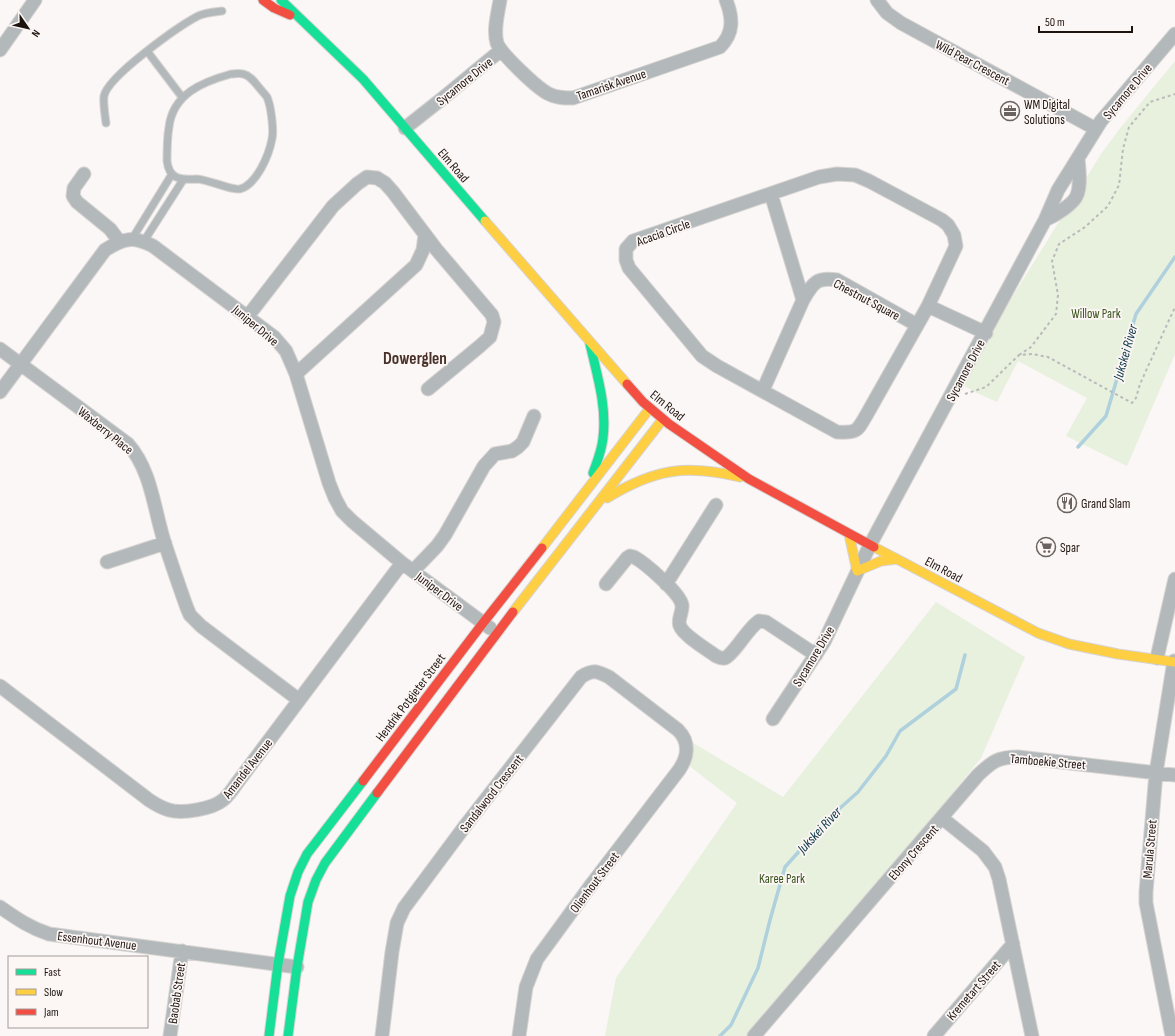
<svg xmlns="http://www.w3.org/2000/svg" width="1175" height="1036" viewBox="0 0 1175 1036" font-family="'Sofia Sans Condensed',sans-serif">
	<rect width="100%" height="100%" fill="#faf7f6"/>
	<path fill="#e8f0de" d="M 1175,61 L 1175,354 L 1127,466 L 1066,436 L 1087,398 L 1018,361 L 997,402 L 977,393 L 959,383 L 1101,154 L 1121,127 Z
		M 936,602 L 1025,657 L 981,758 L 755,1036 L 605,1036 L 616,978 L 737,803 L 687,764 L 685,738 L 783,797 Z"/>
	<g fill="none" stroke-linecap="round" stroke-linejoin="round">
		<path stroke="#afd0dd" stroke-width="3.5" d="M 1078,447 L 1106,416 L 1136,314 L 1175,257
			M 720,1036 L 731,1025 L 758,968 L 770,920 L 785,867 L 829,818 L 858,792 L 886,756 L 900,731 L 956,689 L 965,655"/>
		<g stroke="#d6d3d2" stroke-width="9">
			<path id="lane" d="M 147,51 L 182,97
				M 231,74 C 235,74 239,73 243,74 C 249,75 253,80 257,85 C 260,89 264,93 267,97 C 271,106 274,130 272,139 C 269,155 257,184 240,189 C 232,191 208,179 196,179 C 180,180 169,179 167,161 C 167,149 167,138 169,127 C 173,94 202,82 231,74 Z
				M 106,123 C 105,116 103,102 104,96 C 108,76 179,26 198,16 C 204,13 214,12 222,11
				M 132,239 L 172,174
				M 144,241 L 183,180"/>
		</g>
		<g stroke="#d6d3d2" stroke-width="15">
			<path id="street" d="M 500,0 C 498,13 493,30 497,43 C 501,54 538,89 549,94 C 556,98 564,98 573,98 L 720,47 C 734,33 733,18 726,0
				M 877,0 L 887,13 L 901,23 L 1096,129
				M 0,50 L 35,0
				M 405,128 L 443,98 L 501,50
				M 84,174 L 74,188 L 73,196 L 77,202 L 110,229 L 119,241
				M 837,174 L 855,175 L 869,181 L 942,220 L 948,225 L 954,235 L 956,246 L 928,306 L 867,414 C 857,431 858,433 837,432 L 717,366 L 702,356 L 629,268 L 626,260 L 626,249 L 633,241 L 819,177 Z
				M 771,194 L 803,300
				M 1045,220 C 1054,216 1074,204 1077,195 C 1081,185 1079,169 1078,158
				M 928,306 L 986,333
				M 248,316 L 333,206 L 357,184 L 367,177 L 377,178 L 385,183 L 393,192 L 436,249 L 492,315 L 494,322 L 490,337 L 480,346 L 428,389
				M 0,349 L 128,444 C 152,471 154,511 165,544 C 172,565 179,586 187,608 L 190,615 L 201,626 L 299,700
				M 296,374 L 416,265 L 423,250 L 425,235
				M 763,390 L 803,300 C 813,283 816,277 837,280 L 917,325
				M 0,392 L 105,250 C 124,238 133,236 153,246 L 274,337 L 286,351 L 296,374 L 329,483 L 335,498 L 342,511 L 352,521 L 402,563 L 490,628
				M 107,562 L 165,543
				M 413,571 L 437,546 L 445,535 L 484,466 L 495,454 L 512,451 L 518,447 L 523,442 L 534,416
				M 606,584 L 627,558 L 630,556 L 634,557 C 645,563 680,593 682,605 C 683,612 677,620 680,626 C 683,635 708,650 716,656 C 718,657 722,659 725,658 C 734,654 748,628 759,621 L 766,622 L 816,655
				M 666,584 L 716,505
				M 1157,658 L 1175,579
				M 0,686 L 149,800 C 155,804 162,808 169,810 C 182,814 212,809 223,800 C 229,795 233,789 237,783 L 402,563
				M 773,719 L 824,642 L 870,545 L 1045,220 L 1058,190 L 1101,121 L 1175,34
				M 942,818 L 983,851 L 995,867 L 999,879 L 1032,1036
				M 0,907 C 16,918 30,928 49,934 L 297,967
				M 170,1036 L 182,951
				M 382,1036 L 392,952 L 397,923 L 404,908 L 465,826 L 581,677 C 593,669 597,671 609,677 L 678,730 C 690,742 688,757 679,770 L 591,885 L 537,959 L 526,987 L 519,1036
				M 754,1036 L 978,775 C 993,761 998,757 1018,757 L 1175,775
				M 934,1036 L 1013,944
				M 1172,1036 L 1146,903 L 1146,892 L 1156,773 L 1174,661"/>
		</g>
		<g stroke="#d6d3d2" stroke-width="11">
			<path id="fast" d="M 281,0 L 363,79 L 485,221
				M 590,344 C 597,375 607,406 603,438 C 602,450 597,462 593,473
				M 269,1036 L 278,964 L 290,896 L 298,872 L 307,854 L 363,781
				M 288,1036 L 297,967 L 308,902 L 316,880 L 325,863 L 377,793"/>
		</g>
		<g stroke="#d6d3d2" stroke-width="11">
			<path id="slow" d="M 485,221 L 627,384
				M 607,498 C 654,469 686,464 740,477
				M 849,534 L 857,571 L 881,561 L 897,559
				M 874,547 L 1038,633 L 1069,644 L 1118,654 L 1175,662
				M 542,548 L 650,408
				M 513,612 L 663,419"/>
		</g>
		<g stroke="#d6d3d2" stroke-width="11">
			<path id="jam" d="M 263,0 L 274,8 L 290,15
				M 627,384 L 643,402 L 669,424 L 749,479 L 874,547
				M 363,781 L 483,623 L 542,548
				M 377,793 L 513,612"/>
		</g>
		<path stroke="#b9baba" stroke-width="2" stroke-dasharray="3 3" stroke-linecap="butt" d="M 1019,355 L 1031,347 L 1056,314 L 1058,295 L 1052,261 L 1059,244 L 1085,227 L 1108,206 L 1119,185 L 1123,149 L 1129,127 L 1150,102 L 1175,94
			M 965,394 L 986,387 L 1019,355 L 1032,354 L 1048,357 L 1132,403 L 1136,398 L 1140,384 L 1175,307"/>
		<use href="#lane" stroke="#b3b9ba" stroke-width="7"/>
		<use href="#street" stroke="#b3b9ba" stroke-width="13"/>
		<use href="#fast" stroke="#16e098" stroke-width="9"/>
		<use href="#slow" stroke="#ffcf43" stroke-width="9"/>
		<use href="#jam" stroke="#f24e42" stroke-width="9"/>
	</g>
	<defs>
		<g id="office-ring" transform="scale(1)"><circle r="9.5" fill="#fcf6f4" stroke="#6a6360" stroke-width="1.5"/><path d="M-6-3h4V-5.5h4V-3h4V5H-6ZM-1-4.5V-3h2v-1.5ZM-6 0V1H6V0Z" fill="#6a6360"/></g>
		<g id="restaurant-ring" transform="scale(1)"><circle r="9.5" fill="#fcf6f4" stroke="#6a6360" stroke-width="1.5"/><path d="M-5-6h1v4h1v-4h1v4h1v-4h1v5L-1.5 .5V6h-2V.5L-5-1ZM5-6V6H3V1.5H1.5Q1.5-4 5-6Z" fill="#6a6360"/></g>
		<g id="supermarket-ring" transform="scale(1)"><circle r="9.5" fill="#fcf6f4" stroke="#6a6360" stroke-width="1.5"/><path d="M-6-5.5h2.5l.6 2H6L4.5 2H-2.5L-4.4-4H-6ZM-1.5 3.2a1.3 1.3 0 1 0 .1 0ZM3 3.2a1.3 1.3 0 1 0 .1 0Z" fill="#6a6360"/></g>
	</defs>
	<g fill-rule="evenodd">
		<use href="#office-ring" x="1010" y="111"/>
		<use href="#restaurant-ring" x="1067" y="503"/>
		<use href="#supermarket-ring" x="1046" y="547"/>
	</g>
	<g text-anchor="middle" stroke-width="3.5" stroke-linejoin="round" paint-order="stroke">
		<g font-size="13" fill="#1d1410" stroke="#fcf6f4">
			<text transform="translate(973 62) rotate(28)" y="5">Wild Pear Crescent</text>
			<text transform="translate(464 81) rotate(-39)" y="5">Sycamore Drive</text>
			<text transform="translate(611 84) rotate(-19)" y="5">Tamarisk Avenue</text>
			<text transform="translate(1127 91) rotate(-50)" y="5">Sycamore Drive</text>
			<text transform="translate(454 165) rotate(49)" y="5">Elm Road</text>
			<text transform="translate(663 232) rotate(-20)" y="5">Acacia Circle</text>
			<text transform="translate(867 299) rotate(28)" y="5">Chestnut Square</text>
			<text transform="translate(256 325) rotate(40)" y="5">Juniper Drive</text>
			<text transform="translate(965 370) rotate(-62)" y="5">Sycamore Drive</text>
			<text transform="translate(668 405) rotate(39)" y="5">Elm Road</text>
			<text transform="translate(106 430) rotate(39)" y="5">Waxberry Place</text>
			<text transform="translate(944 569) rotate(28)" y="5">Elm Road</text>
			<text transform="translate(440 591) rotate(37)" y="5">Juniper Drive</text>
			<text transform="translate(813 656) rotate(-59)" y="5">Sycamore Drive</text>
			<text transform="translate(410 697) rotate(-53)" y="5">Hendrik Potgieter Street</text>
			<text transform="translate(1048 761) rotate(5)" y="5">Tamboekie Street</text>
			<text transform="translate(247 768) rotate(-52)" y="5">Amandel Avenue</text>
			<text transform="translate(491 793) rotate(-52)" y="5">Sandalwood Crescent</text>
			<text transform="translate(1149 849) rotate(-85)" y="5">Marula Street</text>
			<text transform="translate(913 852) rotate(-49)" y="5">Ebony Crescent</text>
			<text transform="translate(594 882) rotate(-53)" y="5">Olienhout Street</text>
			<text transform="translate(97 940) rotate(7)" y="5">Essenhout Avenue</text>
			<text transform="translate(973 990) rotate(-49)" y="5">Kremetart Street</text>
			<text transform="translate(176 993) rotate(-82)" y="5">Baobab Street</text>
		</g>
		<g font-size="13" fill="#1d1410" stroke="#fcf6f4" text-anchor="start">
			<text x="1024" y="109">WM Digital<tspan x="1024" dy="15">Solutions</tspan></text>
			<text x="1081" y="508">Grand Slam</text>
			<text x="1060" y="552">Spar</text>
		</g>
		<g font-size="13" fill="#375119" stroke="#fcf6f4">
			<text x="1096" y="318">Willow Park</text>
			<text x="782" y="883">Karee Park</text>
		</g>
		<g font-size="14" font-style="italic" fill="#0b3746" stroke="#fcf6f4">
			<text transform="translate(1125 352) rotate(-74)" y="5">Jukskei River</text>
			<text transform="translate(819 830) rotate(-47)" y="5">Jukskei River</text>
		</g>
		<g font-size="17" font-weight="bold" fill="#47312a" stroke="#fcf6f4">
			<text x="415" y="364">Dowerglen</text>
		</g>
	</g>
	<rect x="8" y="956" width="140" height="72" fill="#fcf6f4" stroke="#a39c99"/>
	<rect x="16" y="969" width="20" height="6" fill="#16e098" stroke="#a39c99"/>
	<text x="44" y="976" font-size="12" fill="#1d1410">Fast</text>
	<rect x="16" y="989" width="20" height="6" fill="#ffcf43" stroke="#a39c99"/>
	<text x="44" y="996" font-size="12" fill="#1d1410">Slow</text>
	<rect x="16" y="1009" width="20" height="6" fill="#f24e42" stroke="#a39c99"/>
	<text x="44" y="1016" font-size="12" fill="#1d1410">Jam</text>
	<g transform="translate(28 28) rotate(124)" stroke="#fcf6f4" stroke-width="3" paint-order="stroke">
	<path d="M0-3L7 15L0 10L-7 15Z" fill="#1d1410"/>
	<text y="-6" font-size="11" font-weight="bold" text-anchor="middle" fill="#1d1410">N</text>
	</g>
	<path d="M1039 26v6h93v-6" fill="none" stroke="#1d1410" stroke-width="2"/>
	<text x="1045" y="26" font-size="12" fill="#1d1410" stroke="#fcf6f4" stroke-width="3" paint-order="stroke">50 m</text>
</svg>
